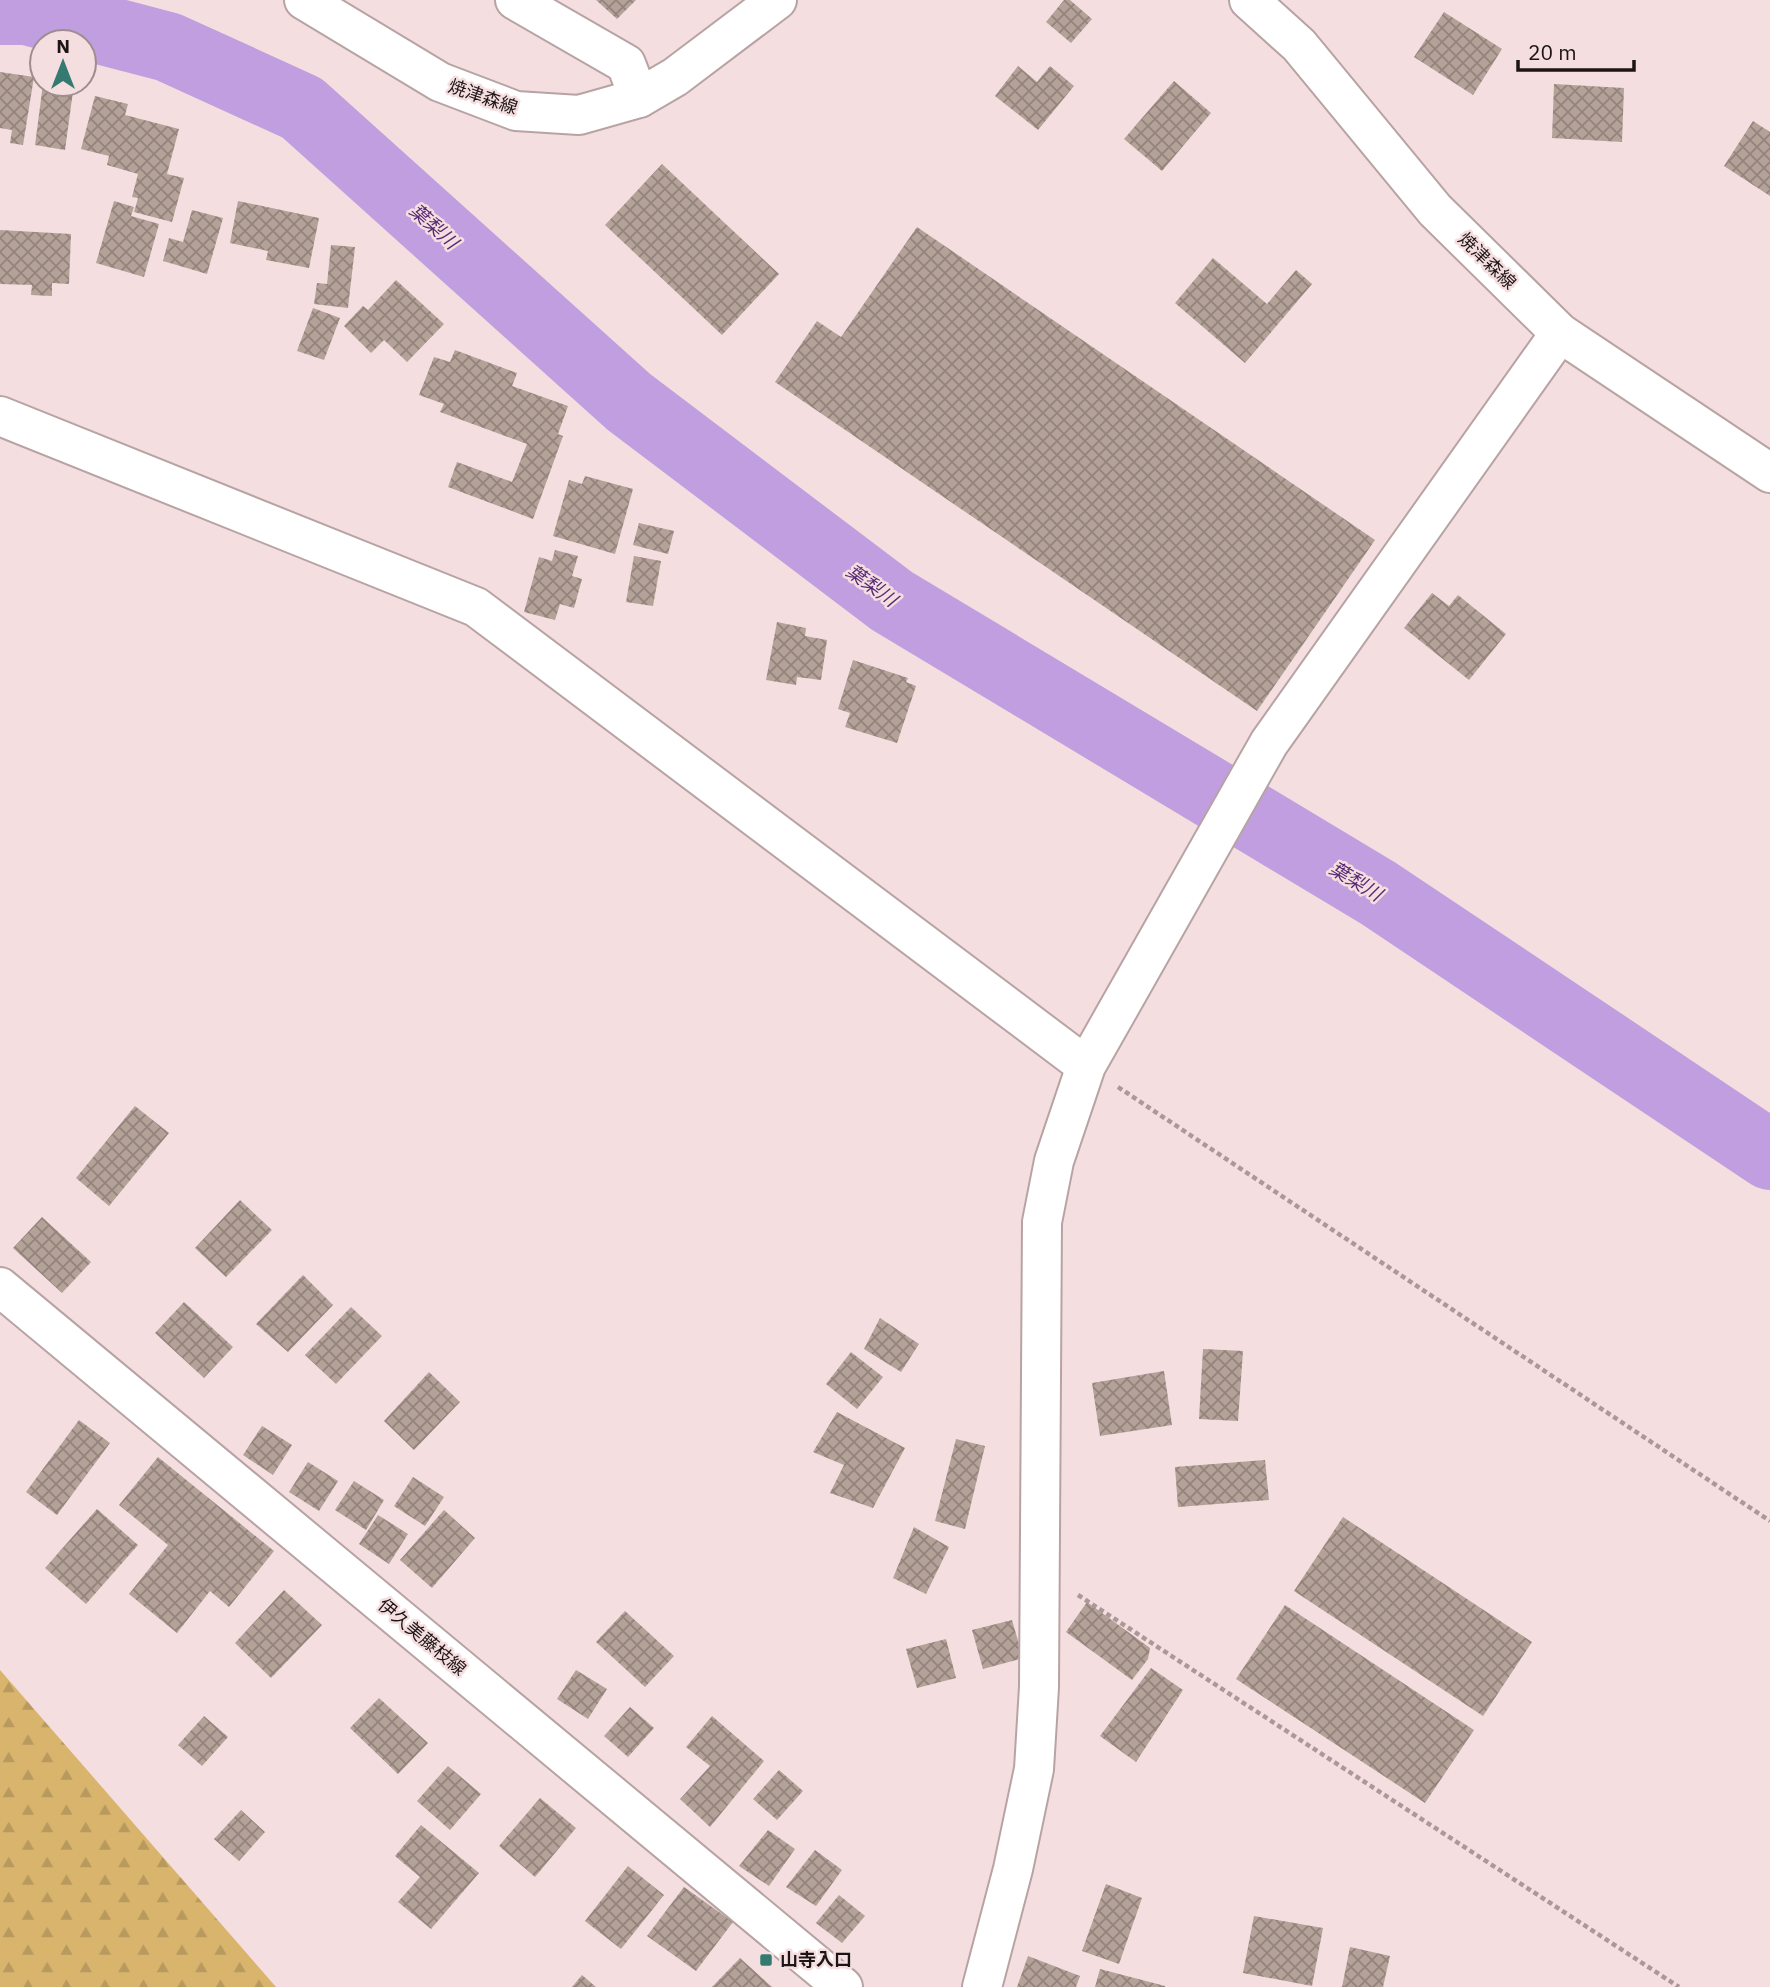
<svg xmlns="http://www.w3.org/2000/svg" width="1770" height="1987" viewBox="0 0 1770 1987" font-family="'IBM Plex Sans','Noto Sans JP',sans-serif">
	<defs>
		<pattern id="forest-firs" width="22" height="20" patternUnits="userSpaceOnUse" patternTransform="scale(1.75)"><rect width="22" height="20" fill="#d8b46d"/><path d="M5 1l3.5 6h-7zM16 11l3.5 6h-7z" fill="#b99a5e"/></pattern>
		<pattern id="building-cross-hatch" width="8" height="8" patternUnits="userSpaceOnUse" patternTransform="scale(1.75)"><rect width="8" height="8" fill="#b4a299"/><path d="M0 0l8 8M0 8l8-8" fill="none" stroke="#92837c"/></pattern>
	</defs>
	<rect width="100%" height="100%" fill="#f5dedf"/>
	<path fill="url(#forest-firs)" d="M 0,1670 L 276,1987 L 0,1987 Z"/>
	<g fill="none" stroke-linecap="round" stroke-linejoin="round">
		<path stroke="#c19edf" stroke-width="70" d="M 0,10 L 26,10 L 168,47 L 302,108 L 629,402 L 892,601 L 1378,893 L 1770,1155"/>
	</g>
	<path fill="url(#building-cross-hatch)" d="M 596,0 L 636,0 L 617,19 Z
		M 1064,0 L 1070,0 L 1092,19 L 1071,43 L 1046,22 Z
		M 1444,12 L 1502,49 L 1473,95 L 1414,57 Z
		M 1018,66 L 1037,82 L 1050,66 L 1074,86 L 1038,130 L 995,96 Z
		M 0,72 L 34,77 L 23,145 L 10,143 L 12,130 L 0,128 Z
		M 1174,81 L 1211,113 L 1162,171 L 1124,139 Z
		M 43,84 L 74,84 L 65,150 L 35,145 Z
		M 1554,84 L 1624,88 L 1622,142 L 1552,138 Z
		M 95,96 L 128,104 L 125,115 L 179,129 L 167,174 L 184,178 L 172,222 L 134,212 L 138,198 L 132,197 L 138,174 L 107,165 L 109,156 L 81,149 Z
		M 1753,121 L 1770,132 L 1770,196 L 1724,166 Z
		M 662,164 L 779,274 L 722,335 L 605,225 Z
		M 114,201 L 134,207 L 131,216 L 159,224 L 144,277 L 96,263 Z
		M 238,201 L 319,218 L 309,268 L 266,260 L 268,251 L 230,243 Z
		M 192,210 L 223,218 L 207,274 L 163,261 L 169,238 L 183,242 Z
		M 917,227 L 1375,540 L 1257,711 L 775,382 L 817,321 L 841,337 Z
		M 0,230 L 71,234 L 69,284 L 52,283 L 52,296 L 31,295 L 32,285 L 0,284 Z
		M 331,245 L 355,247 L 348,308 L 314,304 L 317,283 L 327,284 Z
		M 1213,258 L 1267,304 L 1296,270 L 1312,284 L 1245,363 L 1175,303 Z
		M 396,280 L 444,324 L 407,362 L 384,340 L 371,353 L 344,326 L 363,306 L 368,310 Z
		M 313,308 L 340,318 L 324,360 L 297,351 Z
		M 455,350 L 517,373 L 512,386 L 568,406 L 558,434 L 563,436 L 533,519 L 448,487 L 457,462 L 512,482 L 527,444 L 440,412 L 444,404 L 419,395 L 434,357 L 450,362 Z
		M 585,476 L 633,489 L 615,554 L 553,536 L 569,480 L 582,484 Z
		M 639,523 L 674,531 L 668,554 L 633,545 Z
		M 555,550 L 578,556 L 572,576 L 582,579 L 574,608 L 560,604 L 555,620 L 524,612 L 539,557 L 552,561 Z
		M 634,556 L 661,561 L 653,606 L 626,602 Z
		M 1432,593 L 1449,606 L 1458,595 L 1506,634 L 1469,680 L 1404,628 Z
		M 777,622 L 806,628 L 805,636 L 827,640 L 821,680 L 797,677 L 796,685 L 766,680 Z
		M 853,660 L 908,678 L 906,682 L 916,686 L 897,743 L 845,727 L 850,713 L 838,709 Z
		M 135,1106 L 169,1133 L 109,1206 L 76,1178 Z
		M 240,1200 L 272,1230 L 226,1277 L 195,1248 Z
		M 42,1217 L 91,1262 L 62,1293 L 13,1248 Z
		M 303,1275 L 333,1305 L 288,1352 L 256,1324 Z
		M 184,1302 L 233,1347 L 204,1378 L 155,1333 Z
		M 351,1307 L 382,1336 L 336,1384 L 305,1355 Z
		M 880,1318 L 919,1344 L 901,1372 L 864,1349 Z
		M 1203,1349 L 1243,1351 L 1238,1421 L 1199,1419 Z
		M 851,1352 L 883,1377 L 857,1409 L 826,1384 Z
		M 1164,1371 L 1172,1425 L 1100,1436 L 1092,1383 Z
		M 429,1372 L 460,1402 L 414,1450 L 384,1421 Z
		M 837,1412 L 905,1448 L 873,1508 L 830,1493 L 844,1465 L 813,1452 Z
		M 79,1420 L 110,1443 L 57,1515 L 26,1492 Z
		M 262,1426 L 292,1445 L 273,1475 L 243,1455 Z
		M 956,1439 L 985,1446 L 965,1529 L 935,1521 Z
		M 158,1457 L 274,1551 L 229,1607 L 210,1591 L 177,1633 L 129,1594 L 168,1545 L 119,1505 Z
		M 1265,1460 L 1269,1500 L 1178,1507 L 1175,1467 Z
		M 308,1462 L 338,1481 L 319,1511 L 289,1492 Z
		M 413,1477 L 444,1497 L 425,1526 L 394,1506 Z
		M 354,1481 L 384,1500 L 366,1530 L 335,1510 Z
		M 97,1509 L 138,1545 L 86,1604 L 45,1568 Z
		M 444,1510 L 475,1538 L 432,1588 L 400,1560 Z
		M 378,1515 L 408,1534 L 389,1564 L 359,1544 Z
		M 1343,1517 L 1532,1642 L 1483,1716 L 1294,1591 Z
		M 914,1527 L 949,1547 L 926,1594 L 893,1578 Z
		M 284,1590 L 322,1625 L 271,1678 L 235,1643 Z
		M 1087,1602 L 1150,1648 L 1148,1659 L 1132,1680 L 1066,1632 Z
		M 1285,1605 L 1474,1730 L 1425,1803 L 1236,1679 Z
		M 625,1611 L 674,1656 L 645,1687 L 596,1642 Z
		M 1012,1620 L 1023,1658 L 983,1669 L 972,1630 Z
		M 946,1639 L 956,1678 L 917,1688 L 906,1649 Z
		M 1151,1668 L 1183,1690 L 1136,1762 L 1100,1736 Z
		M 576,1670 L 607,1689 L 588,1719 L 557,1699 Z
		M 379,1698 L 428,1743 L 398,1774 L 350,1728 Z
		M 630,1707 L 654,1728 L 628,1757 L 604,1736 Z
		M 204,1716 L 228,1737 L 202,1766 L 178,1745 Z
		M 712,1716 L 764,1761 L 710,1827 L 680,1799 L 710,1766 L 686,1747 Z
		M 448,1766 L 481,1794 L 450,1830 L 417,1801 Z
		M 779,1770 L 803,1791 L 777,1820 L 753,1799 Z
		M 540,1798 L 576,1828 L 535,1877 L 499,1846 Z
		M 241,1810 L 265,1832 L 239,1861 L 214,1839 Z
		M 421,1825 L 479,1873 L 431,1929 L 398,1902 L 420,1877 L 395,1856 Z
		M 768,1830 L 795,1849 L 769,1886 L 739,1866 Z
		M 815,1850 L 842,1870 L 816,1906 L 786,1887 Z
		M 628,1866 L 664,1895 L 621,1949 L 585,1921 Z
		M 1106,1884 L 1142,1898 L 1119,1964 L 1082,1951 Z
		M 684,1887 L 733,1922 L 696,1971 L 647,1936 Z
		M 839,1895 L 865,1916 L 842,1943 L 816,1923 Z
		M 1254,1916 L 1323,1928 L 1312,1986 L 1243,1973 Z
		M 1350,1947 L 1390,1956 L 1383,1987 L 1342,1987 Z
		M 1028,1956 L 1080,1976 L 1076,1987 L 1017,1987 Z
		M 740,1958 L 772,1987 L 712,1987 Z
		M 1100,1969 L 1165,1986 L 1165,1987 L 1095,1987 Z
		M 582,1975 L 596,1987 L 572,1987 Z"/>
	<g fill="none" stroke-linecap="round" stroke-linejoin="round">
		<g stroke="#b8a3a4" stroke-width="42">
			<path id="minor" d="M 515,0 L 626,64 L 639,98
				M 0,416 L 476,607 L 1086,1066
				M 982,1987 L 1013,1869 L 1034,1769 L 1039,1687 L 1042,1222 L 1054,1161 L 1086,1066 L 1269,743 L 1560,333"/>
		</g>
		<g stroke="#b8a3a4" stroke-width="42">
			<path id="major" d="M 304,0 L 440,82 L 516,111 L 579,115 L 639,98 L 675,77 L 777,0
				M 1249,0 L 1299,45 L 1435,210 L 1560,333 L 1770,473
				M 0,1287 L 843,1987"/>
		</g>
		<path stroke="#ab999a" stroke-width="4.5" stroke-dasharray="5 3.5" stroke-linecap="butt" d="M 1118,1087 L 1770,1521
			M 1078,1595 L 1679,1987"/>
		<use href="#minor" stroke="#fff" stroke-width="38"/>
		<use href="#major" stroke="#fff" stroke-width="38"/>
	</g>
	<rect fill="#347a71" stroke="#f5dedf" stroke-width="2.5" x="759" y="1953" width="14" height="14" rx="3.5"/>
	<g text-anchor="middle" stroke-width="5" stroke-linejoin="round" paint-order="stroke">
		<g font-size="18" fill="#1c1415" stroke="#f5dedf">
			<text transform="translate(483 97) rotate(19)" y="6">焼津森線</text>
			<text transform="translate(1487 261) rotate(44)" y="6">焼津森線</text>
			<text transform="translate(422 1637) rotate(40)" y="6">伊久美藤枝線</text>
		</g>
		<g font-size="18" font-weight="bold" fill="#1c1415" stroke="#f5dedf" text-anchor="start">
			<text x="780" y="1966">山寺入口</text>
		</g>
		<g font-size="19" font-style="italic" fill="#572a76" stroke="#f5dedf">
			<text transform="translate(434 226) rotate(42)" y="7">葉梨川</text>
			<text transform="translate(872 585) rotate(36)" y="7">葉梨川</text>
			<text transform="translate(1356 881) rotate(31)" y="7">葉梨川</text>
		</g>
	</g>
	<g transform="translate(63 63)"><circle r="33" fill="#f5dedf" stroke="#9e8d8e" stroke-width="2"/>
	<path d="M0-5L12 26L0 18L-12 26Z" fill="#347a71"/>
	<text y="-10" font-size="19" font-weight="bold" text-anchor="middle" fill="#1c1415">N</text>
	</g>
	<path d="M1518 60v10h116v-10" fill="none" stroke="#1c1415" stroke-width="3.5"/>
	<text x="1528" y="60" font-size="21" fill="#1c1415" stroke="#f5dedf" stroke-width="5" paint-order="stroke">20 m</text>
</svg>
